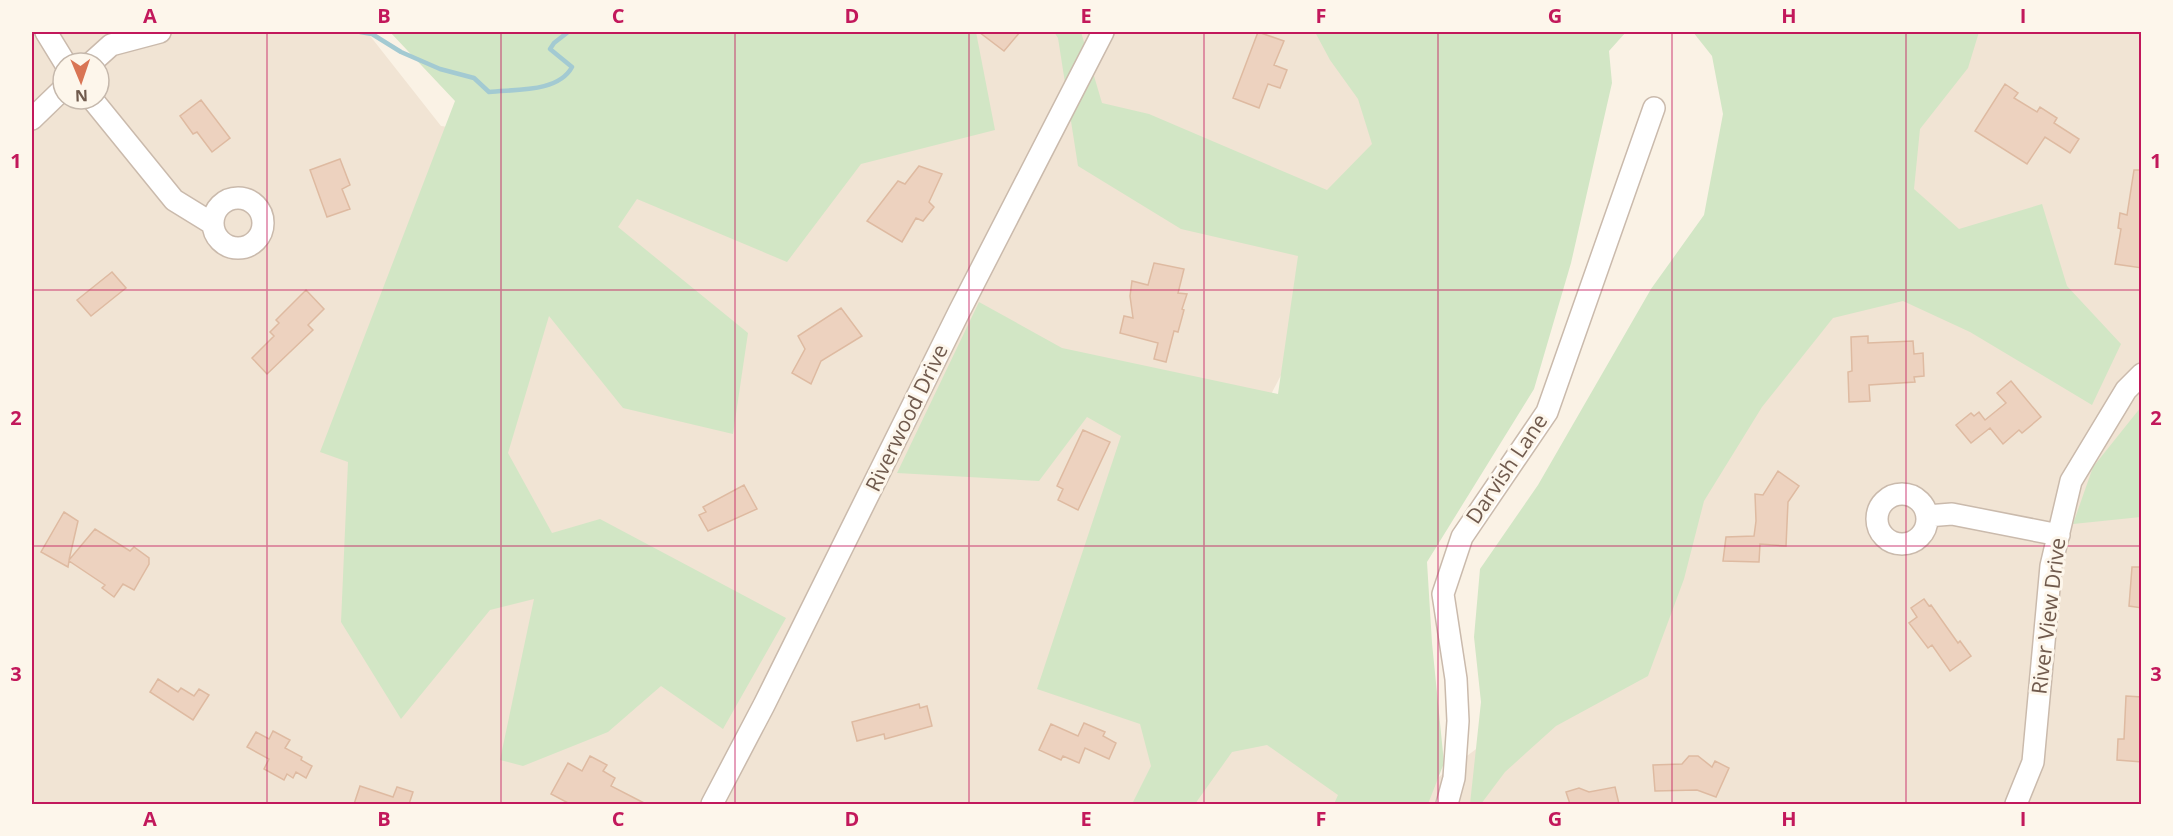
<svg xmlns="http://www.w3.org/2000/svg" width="2173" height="836" viewBox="0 0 2173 836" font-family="'Open Sans',sans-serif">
	<rect width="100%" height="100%" fill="#faf2e5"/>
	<path fill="#f1e4d4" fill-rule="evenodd" d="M 32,32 L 367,32 L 441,126 L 592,146 L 797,32 L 1460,32 L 1205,521 L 1404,803 L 1551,693 L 1915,32 L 2141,32 L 2141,804 L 32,804 ZM 63,63 L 99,63 L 99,99 L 63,99 Z"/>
	<path fill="#d2e6c5" d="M 390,32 L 976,32 L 995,130 L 861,164 L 787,262 L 637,199 L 618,227 L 748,333 L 733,434 L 623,408 L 549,316 L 508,453 L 552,533 L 600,519 L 786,618 L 723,729 L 661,686 L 608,732 L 523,766 L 500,760 L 534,599 L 490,610 L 401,719 L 341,622 L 348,462 L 320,452 L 455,101 Z
		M 1054,32 L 1081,32 L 1102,103 L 1149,114 L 1327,190 L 1372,144 L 1358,99 L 1330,60 L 1315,32 L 1626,32 L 1609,51 L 1612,83 L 1571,263 L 1534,389 L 1427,562 L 1432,643 L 1444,763 L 1428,804 L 1334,804 L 1338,795 L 1267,745 L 1232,752 L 1195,804 L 1132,804 L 1151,766 L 1140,724 L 1037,689 L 1121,436 L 1087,417 L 1039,481 L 897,473 L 979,302 L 1062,348 L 1278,394 L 1298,256 L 1181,229 L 1078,166 L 1058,38 Z
		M 1693,32 L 1979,32 L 1968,68 L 1920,129 L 1914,189 L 1959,229 L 2042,204 L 2067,286 L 2121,344 L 2092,405 L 1970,332 L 1903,301 L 1833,318 L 1762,407 L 1704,501 L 1684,579 L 1648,676 L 1556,726 L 1505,772 L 1481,804 L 1470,804 L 1481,702 L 1474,637 L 1480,569 L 1538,485 L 1651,289 L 1704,215 L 1723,114 L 1712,56 Z
		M 2141,407 L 2141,517 L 2073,524 L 2093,467 Z"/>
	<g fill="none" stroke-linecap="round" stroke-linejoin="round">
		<path stroke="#a3cad2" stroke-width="4.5" d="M 360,32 L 372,34 L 401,52 L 440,69 L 474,78 L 489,92 C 514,89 558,93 572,67 L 550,49 L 554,43 L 568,32"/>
	</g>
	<path fill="#edd2bf" stroke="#debaa1" stroke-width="1.5" d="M 979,32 L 1020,32 L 1004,51 Z
		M 1258,32 L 1284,41 L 1274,65 L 1287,70 L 1280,88 L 1268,84 L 1259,108 L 1233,98 Z
		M 2005,84 L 2018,93 L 2014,98 L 2037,112 L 2040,107 L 2057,118 L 2054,123 L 2079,139 L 2070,153 L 2045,137 L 2027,164 L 1975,131 Z
		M 201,100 L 230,138 L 212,152 L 197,132 L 193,134 L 180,116 Z
		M 340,159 L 350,185 L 342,189 L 350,209 L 327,217 L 310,170 Z
		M 919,166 L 942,174 L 929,202 L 934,207 L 923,221 L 916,218 L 902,242 L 867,221 L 898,181 L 905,184 Z
		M 2134,170 L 2142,170 L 2142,268 L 2115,264 L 2121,229 L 2118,228 L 2120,213 L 2127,215 Z
		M 1154,263 L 1184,269 L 1178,293 L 1187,294 L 1182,309 L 1184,310 L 1178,332 L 1174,331 L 1166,362 L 1154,359 L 1158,343 L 1120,333 L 1124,316 L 1133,318 L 1130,296 L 1132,281 L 1148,285 Z
		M 112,272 L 126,288 L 91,316 L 77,300 Z
		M 306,290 L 324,309 L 308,325 L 313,330 L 267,374 L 252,358 L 274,336 L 270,332 L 279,323 L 276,320 Z
		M 841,308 L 862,336 L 821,361 L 811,384 L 792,373 L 805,349 L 798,336 Z
		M 1868,336 L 1868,343 L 1913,341 L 1914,354 L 1923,353 L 1924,376 L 1914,377 L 1915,382 L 1869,385 L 1870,401 L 1849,402 L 1848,372 L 1852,371 L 1851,337 Z
		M 2011,381 L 2041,417 L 2022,433 L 2019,430 L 2003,444 L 1990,428 L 1971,443 L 1956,425 L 1971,413 L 1974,416 L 1979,412 L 1985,420 L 2006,403 L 1997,393 Z
		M 1083,430 L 1110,442 L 1078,510 L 1058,500 L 1063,489 L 1057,486 Z
		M 1778,471 L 1799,486 L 1788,502 L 1786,546 L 1760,544 L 1759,562 L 1723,561 L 1726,537 L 1754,536 L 1756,521 L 1755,494 L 1763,495 Z
		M 744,485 L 757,509 L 708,531 L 699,515 L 706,512 L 703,507 Z
		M 64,512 L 78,521 L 69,560 L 95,529 L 130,551 L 134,547 L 149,558 L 149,564 L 134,590 L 123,584 L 114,597 L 102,588 L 105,585 L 69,561 L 68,567 L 41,552 Z
		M 2132,567 L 2142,567 L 2142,608 L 2129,606 Z
		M 1924,599 L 1929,606 L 1931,605 L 1958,643 L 1960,641 L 1971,656 L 1950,671 L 1932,645 L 1928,648 L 1909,623 L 1917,617 L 1911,608 Z
		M 158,679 L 178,692 L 181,688 L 194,696 L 199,689 L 209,695 L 193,720 L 150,692 Z
		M 2126,696 L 2142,697 L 2142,762 L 2117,760 L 2118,739 L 2124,739 Z
		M 919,704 L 920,708 L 927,706 L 932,726 L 885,739 L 884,734 L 857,741 L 852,722 Z
		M 1084,723 L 1105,732 L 1103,736 L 1116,743 L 1109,759 L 1085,748 L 1079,763 L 1063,756 L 1061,760 L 1039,750 L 1051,724 L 1078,736 Z
		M 273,731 L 290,740 L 285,748 L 302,757 L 301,760 L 312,766 L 306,778 L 296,772 L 293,778 L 287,774 L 284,780 L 264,769 L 269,759 L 247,747 L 256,732 L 269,739 Z
		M 590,756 L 607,765 L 603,771 L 615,778 L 611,786 L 646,804 L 570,804 L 551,794 L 568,763 L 582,771 Z
		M 1689,756 L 1698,756 L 1712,767 L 1715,761 L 1729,768 L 1716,797 L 1697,790 L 1655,791 L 1653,765 L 1682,764 Z
		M 360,786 L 393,797 L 397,787 L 413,792 L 409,804 L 354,804 Z
		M 1615,787 L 1619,804 L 1570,804 L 1566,792 L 1579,788 L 1589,792 Z"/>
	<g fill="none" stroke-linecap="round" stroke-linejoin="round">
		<g stroke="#cabaac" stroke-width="24">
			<path id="minor" d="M 46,32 L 65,63
				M 91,63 L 111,45 L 160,32
				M 92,99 L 174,200 L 213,224
				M 32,119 L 63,89
				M213 223a25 25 0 1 1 50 0a25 25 0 1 1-50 0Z
				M1877 519a25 25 0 1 1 50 0a25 25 0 1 1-50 0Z
				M 1927,516 L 1952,514 L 2059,535
				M 712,804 L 764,705 L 959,312 L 1103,32
				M 1447,804 L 1454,778 L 1458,721 L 1456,679 L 1443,594 L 1462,537 L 1547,412 L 1654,108
				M 2016,804 L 2033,762 L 2051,566 L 2071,481 L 2126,390 L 2142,374"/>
		</g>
		<use href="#minor" stroke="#fff" stroke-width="21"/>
	</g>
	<path fill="none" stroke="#c2185b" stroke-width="1.5" stroke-opacity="0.55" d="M 267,32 L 267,804M 501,32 L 501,804M 735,32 L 735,804M 969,32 L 969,804M 1204,32 L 1204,804M 1438,32 L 1438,804M 1672,32 L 1672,804M 1906,32 L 1906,804M 32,290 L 2142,290M 32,546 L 2142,546"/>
	<g text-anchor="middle" stroke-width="6" stroke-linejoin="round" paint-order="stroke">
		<g font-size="21" fill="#705a4d" stroke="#fdf6eb">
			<text transform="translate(907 418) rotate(-64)" y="7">Riverwood Drive</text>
			<text transform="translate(1507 469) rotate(-56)" y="7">Darvish Lane</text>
			<text transform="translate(2049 616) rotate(-83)" y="7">River View Drive</text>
		</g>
	</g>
	<rect width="2173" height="836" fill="none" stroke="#fdf6eb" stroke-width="66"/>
	<g transform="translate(81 81) rotate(178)"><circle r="28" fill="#fdf6eb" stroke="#c5b8ac" stroke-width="1.5"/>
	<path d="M0-4.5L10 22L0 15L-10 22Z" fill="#d97555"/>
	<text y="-9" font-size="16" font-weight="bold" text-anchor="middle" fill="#705a4d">N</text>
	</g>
	<rect x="33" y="33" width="2107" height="770" fill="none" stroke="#c2185b" stroke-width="2"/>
	<g font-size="20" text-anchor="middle" font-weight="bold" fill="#c2185b">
		<text x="150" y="23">A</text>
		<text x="384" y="23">B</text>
		<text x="618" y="23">C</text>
		<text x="852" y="23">D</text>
		<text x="1086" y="23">E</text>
		<text x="1321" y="23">F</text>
		<text x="1555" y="23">G</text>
		<text x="1789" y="23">H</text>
		<text x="2023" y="23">I</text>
		<text x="16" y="168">1</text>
		<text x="2156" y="168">1</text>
		<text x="16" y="425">2</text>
		<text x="2156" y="425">2</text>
		<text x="16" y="681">3</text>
		<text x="2156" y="681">3</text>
		<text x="150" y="826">A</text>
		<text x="384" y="826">B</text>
		<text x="618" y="826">C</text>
		<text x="852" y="826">D</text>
		<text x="1086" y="826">E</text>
		<text x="1321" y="826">F</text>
		<text x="1555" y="826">G</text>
		<text x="1789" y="826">H</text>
		<text x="2023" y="826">I</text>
	</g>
</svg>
